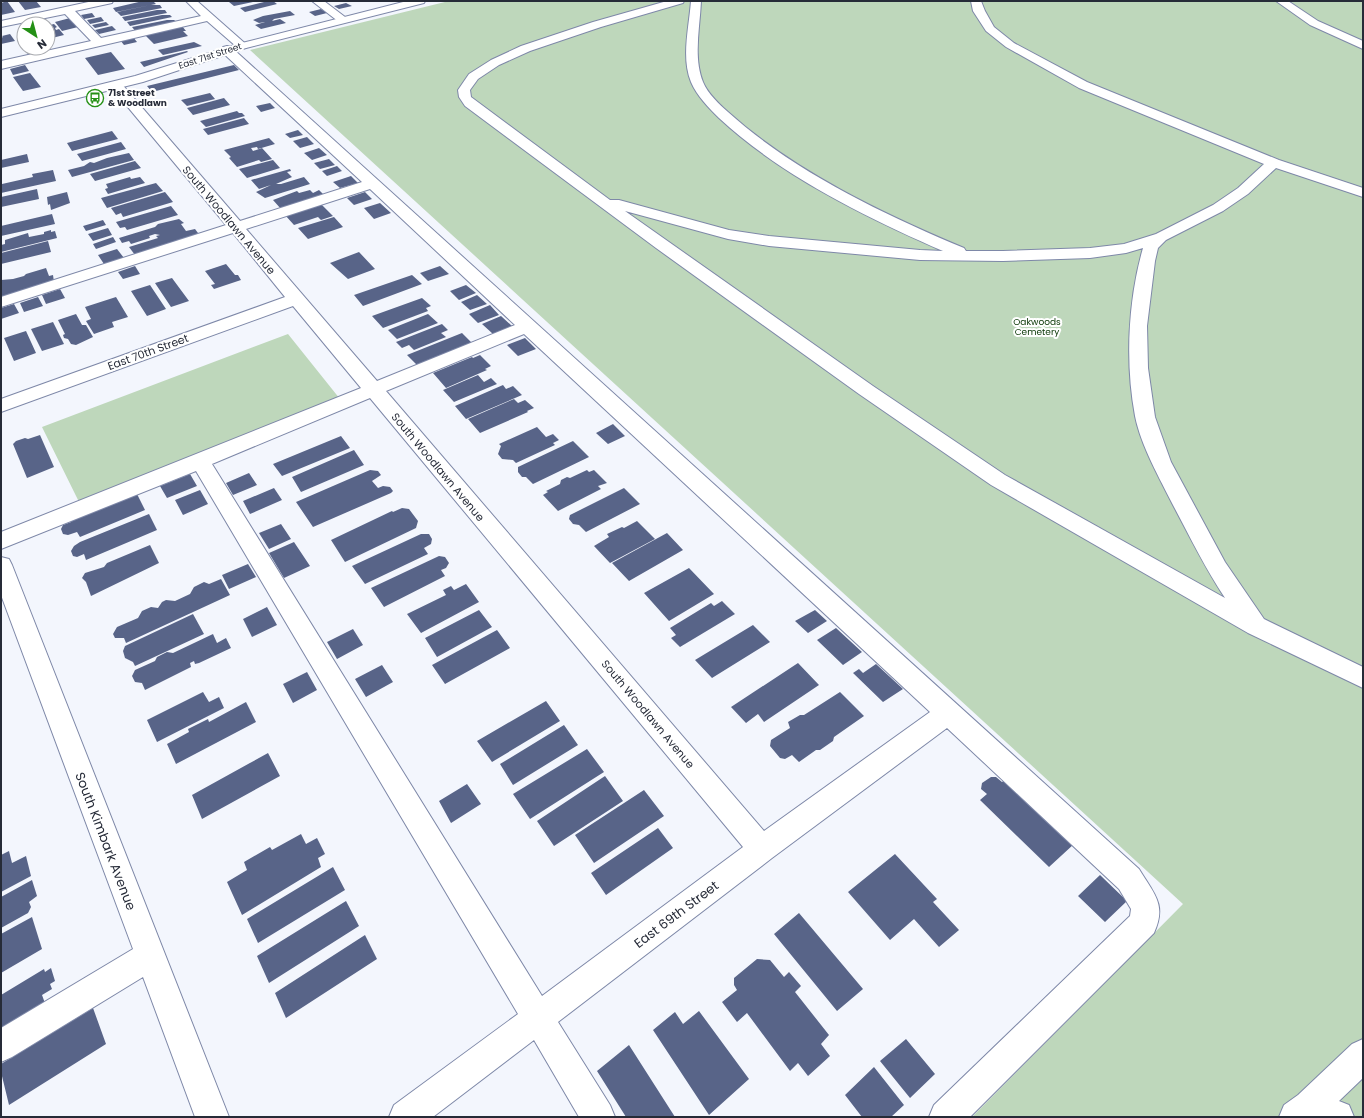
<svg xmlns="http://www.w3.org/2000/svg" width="1364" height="1118" viewBox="0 0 1364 1118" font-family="Poppins,sans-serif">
	<rect width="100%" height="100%" fill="#f3f6fd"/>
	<path fill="#bed7bb" d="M 449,1 L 1363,1 L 1363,1117 L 972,1117 L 1183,904 L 250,50 Z
		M 288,334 L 340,399 L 80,504 L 42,427 Z"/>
	<path fill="#586488" d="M 7,1 L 15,12 L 1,15 L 1,3 Z
		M 18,1 L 36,1 L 41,7 L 25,10 Z
		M 143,1 L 153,1 L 156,4 L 116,12 L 113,8 Z
		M 232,1 L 253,1 L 253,2 L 234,6 L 229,2 Z
		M 268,1 L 273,1 L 277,4 L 245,12 L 240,8 Z
		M 346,3 L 352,6 L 339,9 L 334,6 Z
		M 151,5 L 160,5 L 162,8 L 121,16 L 117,12 Z
		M 321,9 L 327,13 L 315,16 L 309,12 Z
		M 157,10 L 165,10 L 167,13 L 125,21 L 122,17 Z
		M 290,11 L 295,15 L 274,19 L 272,21 L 280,19 L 286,23 L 261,29 L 255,25 L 265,22 L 259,23 L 253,20 L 263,16 Z
		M 92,13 L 95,17 L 84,19 L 81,15 Z
		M 162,15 L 170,15 L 172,17 L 130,26 L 127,22 Z
		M 101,17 L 104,21 L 90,24 L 87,20 Z
		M 70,18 L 78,27 L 62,31 L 55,22 Z
		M 167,20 L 174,20 L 177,22 L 136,32 L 132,27 Z
		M 106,22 L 109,25 L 95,28 L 92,25 Z
		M 48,23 L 50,25 L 54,24 L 57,27 L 55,28 L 56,30 L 59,29 L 64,35 L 48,39 Z
		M 112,26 L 116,30 L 99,34 L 95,30 Z
		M 182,26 L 186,31 L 183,31 L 188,36 L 154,44 L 144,34 Z
		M 10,34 L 15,41 L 1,44 L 1,38 L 3,37 L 2,36 Z
		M 133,37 L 137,42 L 124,45 L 120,40 Z
		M 194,42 L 202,46 L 163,55 L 158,50 Z
		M 41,48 L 44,52 L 29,56 L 26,51 Z
		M 187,51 L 188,52 L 144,67 L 140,62 Z
		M 111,52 L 125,69 L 98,75 L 85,58 Z
		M 25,65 L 29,71 L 13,75 L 10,69 Z
		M 234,65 L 239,70 L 152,92 L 147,86 Z
		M 30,73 L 41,87 L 23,91 L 13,77 Z
		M 210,93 L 215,99 L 187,106 L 181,100 Z
		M 224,98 L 230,105 L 193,115 L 187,108 Z
		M 270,103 L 275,108 L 261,112 L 256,106 Z
		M 237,111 L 239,113 L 242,113 L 245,116 L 206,127 L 200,121 Z
		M 244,118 L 249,124 L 208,135 L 203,129 Z
		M 298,130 L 303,135 L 290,138 L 285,134 Z
		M 112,131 L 118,139 L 72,151 L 67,143 Z
		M 307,137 L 314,144 L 300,148 L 293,141 Z
		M 269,138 L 275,144 L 258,149 L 257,147 L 251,148 L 253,151 L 262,148 L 272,159 L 261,162 L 259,160 L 237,167 L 229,158 L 231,157 L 224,150 Z
		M 121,142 L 126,149 L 82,161 L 77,154 Z
		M 319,148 L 327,155 L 312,160 L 304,153 Z
		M 129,153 L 134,160 L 72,177 L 68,170 L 84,166 L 90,162 L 94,163 L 107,158 Z
		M 27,154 L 29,162 L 1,168 L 1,160 Z
		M 329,159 L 335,165 L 320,169 L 314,163 Z
		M 273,160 L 280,168 L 247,178 L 239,169 Z
		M 135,161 L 141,168 L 95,181 L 90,174 Z
		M 337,166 L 342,171 L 327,176 L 322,171 Z
		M 290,169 L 291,171 L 287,172 L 292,177 L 276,184 L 281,184 L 304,177 L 310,184 L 265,198 L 256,192 L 271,185 L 259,189 L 251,180 Z
		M 53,170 L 56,181 L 1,193 L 2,184 L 33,177 L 32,174 Z
		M 351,176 L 358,183 L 340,188 L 333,182 Z
		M 130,177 L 131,179 L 140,177 L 145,183 L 108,194 L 105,189 L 108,188 L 106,184 Z
		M 156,183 L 163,191 L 107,208 L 101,198 Z
		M 37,189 L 39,199 L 1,207 L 1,197 Z
		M 310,190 L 313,193 L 319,190 L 323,194 L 317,196 L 318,197 L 281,209 L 273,200 L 297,191 L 299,193 Z
		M 67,192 L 70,203 L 51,210 L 50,204 L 48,205 L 47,197 Z
		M 165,192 L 173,202 L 123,217 L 121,213 L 116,215 L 111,208 Z
		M 365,192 L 372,199 L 354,205 L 347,198 Z
		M 380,203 L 391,213 L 374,219 L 364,208 Z
		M 321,204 L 333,216 L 321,220 L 318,217 L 294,225 L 285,215 Z
		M 171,206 L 178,215 L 127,230 L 125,227 L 120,228 L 116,222 Z
		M 52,214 L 55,224 L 1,236 L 1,226 Z
		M 334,217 L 343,227 L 308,239 L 298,228 Z
		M 179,219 L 184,223 L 181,224 L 186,231 L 195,229 L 198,233 L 195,235 L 135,255 L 129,247 L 158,238 L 156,236 L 160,235 L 155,234 L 149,236 L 150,238 L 131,244 L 129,241 L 122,243 L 119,238 L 155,227 L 158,224 Z
		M 103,220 L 106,225 L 86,231 L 83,226 Z
		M 108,228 L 112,235 L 93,241 L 88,234 Z
		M 51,230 L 51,232 L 55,231 L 57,238 L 1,252 L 1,245 L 5,244 L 5,240 L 28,233 L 29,237 L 44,234 L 44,232 Z
		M 113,237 L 116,242 L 96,249 L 93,244 Z
		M 48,241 L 51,252 L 1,264 L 1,253 Z
		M 117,249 L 124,258 L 104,264 L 98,255 Z
		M 359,252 L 375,269 L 348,279 L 330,263 Z
		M 226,264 L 235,275 L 238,275 L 241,280 L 214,289 L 211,285 L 215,284 L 205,271 Z
		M 135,266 L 140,274 L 123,279 L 118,272 Z
		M 440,266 L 449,274 L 428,281 L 420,273 Z
		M 46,268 L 49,276 L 53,275 L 54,282 L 1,298 L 1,280 L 13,279 L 24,276 L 26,274 Z
		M 412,275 L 422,284 L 363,306 L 354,295 Z
		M 172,278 L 189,301 L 171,307 L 155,283 Z
		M 150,285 L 166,309 L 147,316 L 131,291 Z
		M 466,285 L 476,293 L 459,300 L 450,291 Z
		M 60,289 L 65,298 L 46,304 L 42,295 Z
		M 477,295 L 487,304 L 470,310 L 461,302 Z
		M 38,297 L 43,306 L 24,312 L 20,303 Z
		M 116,297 L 128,317 L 112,322 L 114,327 L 94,334 L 86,321 L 91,319 L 85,307 Z
		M 422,298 L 431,306 L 426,308 L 428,311 L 383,328 L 372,316 Z
		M 14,304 L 19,313 L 1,319 L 1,308 Z
		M 490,305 L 499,315 L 478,323 L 469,314 Z
		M 76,314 L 82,325 L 86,325 L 93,337 L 76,345 L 71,344 L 68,339 L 64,338 L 63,335 L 65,334 L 58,320 Z
		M 428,314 L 438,323 L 397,339 L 388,330 Z
		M 501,316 L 512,326 L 493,334 L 482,324 Z
		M 53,322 L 64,344 L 42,351 L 31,329 Z
		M 442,324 L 448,330 L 441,333 L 446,337 L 414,350 L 409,345 L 402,348 L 396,342 Z
		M 26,331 L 36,353 L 14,361 L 4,338 Z
		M 462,333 L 473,344 L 418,366 L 407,355 Z
		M 525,338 L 536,349 L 518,356 L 507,345 Z
		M 480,355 L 491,366 L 485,369 L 487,370 L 446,388 L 433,373 L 472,357 L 473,358 Z
		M 478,375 L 484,382 L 491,378 L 497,384 L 454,402 L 443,390 Z
		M 503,385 L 506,389 L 513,386 L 522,395 L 466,419 L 455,406 Z
		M 514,399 L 518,403 L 525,400 L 534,408 L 527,411 L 528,412 L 480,433 L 468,419 Z
		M 613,424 L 625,436 L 608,444 L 596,433 Z
		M 537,427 L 546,437 L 553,434 L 559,440 L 553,443 L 555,445 L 516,463 L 513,460 L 502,459 L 498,454 L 501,446 L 499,444 Z
		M 40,435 L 54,467 L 27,478 L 13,444 L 16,441 L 25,438 L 28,439 Z
		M 341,436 L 350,448 L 282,476 L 273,464 Z
		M 573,441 L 589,457 L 533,484 L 526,477 L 522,477 L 518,472 L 518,467 Z
		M 354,450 L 364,465 L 301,492 L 292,477 Z
		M 370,470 L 378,471 L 381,475 L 372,481 L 378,488 L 383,486 L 390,487 L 393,491 L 391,493 L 313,527 L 296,502 Z
		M 587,470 L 589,472 L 594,470 L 607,483 L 598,486 L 601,489 L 558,511 L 543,495 L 548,492 L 546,491 L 560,484 L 561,480 L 567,477 L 570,478 Z
		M 249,473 L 257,485 L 233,495 L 226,483 Z
		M 190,474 L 197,486 L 167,498 L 160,486 Z
		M 274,488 L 282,500 L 250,514 L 243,501 Z
		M 624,488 L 640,504 L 586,532 L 579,525 L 573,524 L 569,519 L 570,515 Z
		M 200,490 L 208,504 L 183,515 L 175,500 Z
		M 137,494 L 145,510 L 80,537 L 77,532 L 68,535 L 63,534 L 61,529 L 63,525 L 71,522 L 70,521 Z
		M 402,508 L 409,509 L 418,521 L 416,528 L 345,562 L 331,540 L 392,511 L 393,512 Z
		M 149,514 L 157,530 L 86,560 L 84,554 L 77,557 L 73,556 L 71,551 L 74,546 L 80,542 Z
		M 637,521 L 655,539 L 610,563 L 594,546 L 609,537 L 607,534 L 622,527 L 624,528 Z
		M 281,524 L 291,539 L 269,549 L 259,533 Z
		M 667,533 L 683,550 L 629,581 L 612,563 Z
		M 421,534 L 429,534 L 432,539 L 431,544 L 424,548 L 428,554 L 365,584 L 352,566 Z
		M 294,542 L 310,566 L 284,578 L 269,553 Z
		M 150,545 L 159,563 L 91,596 L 86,582 L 82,578 L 85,573 L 104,567 L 107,563 Z
		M 439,556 L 445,557 L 449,563 L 446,568 L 441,570 L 445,576 L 384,607 L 371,588 Z
		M 248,564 L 256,577 L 229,589 L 222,575 Z
		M 689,568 L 714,594 L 669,621 L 644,593 Z
		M 221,579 L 230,595 L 126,643 L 124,638 L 115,638 L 113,634 L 117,627 L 138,618 L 142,611 L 151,607 L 158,608 L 162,602 L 166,600 L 175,601 L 190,594 L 194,587 L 204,582 L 209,584 Z
		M 466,584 L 479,602 L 421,633 L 407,614 L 446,595 L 443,590 L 451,586 L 454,590 Z
		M 722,601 L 735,614 L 680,647 L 671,638 L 676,635 L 670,628 L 711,603 L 714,606 Z
		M 267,607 L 277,625 L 252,637 L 243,619 Z
		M 479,610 L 492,627 L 437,657 L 425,638 Z
		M 815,610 L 827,621 L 808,633 L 795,621 Z
		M 193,614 L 204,634 L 135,666 L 133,662 L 125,658 L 123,651 L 125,646 Z
		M 753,625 L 770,642 L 712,678 L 695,660 Z
		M 836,628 L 862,652 L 843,665 L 817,640 Z
		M 353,629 L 363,645 L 337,659 L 327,642 Z
		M 497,630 L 510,648 L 445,684 L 432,665 Z
		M 213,634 L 217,643 L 226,638 L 231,648 L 199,663 L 195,664 L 194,661 L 190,663 L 191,667 L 145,690 L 142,683 L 135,682 L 132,676 L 135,670 L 155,661 L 157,657 L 167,652 L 173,653 Z
		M 798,663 L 819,685 L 764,722 L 758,714 L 746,723 L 731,707 Z
		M 876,664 L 903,689 L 883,702 L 853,673 L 859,669 L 863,673 Z
		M 382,665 L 393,682 L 366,697 L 355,679 Z
		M 307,672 L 317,690 L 293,703 L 283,684 Z
		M 203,692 L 209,702 L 219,697 L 224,708 L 157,742 L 147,720 Z
		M 840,692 L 864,716 L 834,737 L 833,741 L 820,750 L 816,750 L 799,762 L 792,755 L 785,759 L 780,758 L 770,746 L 771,740 L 790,728 L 788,722 L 800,715 L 804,715 Z
		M 546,701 L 560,721 L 492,762 L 477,741 Z
		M 246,702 L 256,722 L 176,764 L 167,744 L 189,732 L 188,729 L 208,719 L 209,722 Z
		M 564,725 L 578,745 L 513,785 L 500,764 Z
		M 587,749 L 604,772 L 530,819 L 513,794 Z
		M 268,753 L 280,776 L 202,819 L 192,795 Z
		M 605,776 L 623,801 L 554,846 L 537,821 Z
		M 991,777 L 996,777 L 1002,782 L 1005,780 L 1074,844 L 1049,867 L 980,800 L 987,794 L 981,789 L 982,783 Z
		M 467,784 L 481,804 L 451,823 L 439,801 Z
		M 644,790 L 664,816 L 594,863 L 575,835 Z
		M 658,828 L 673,848 L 606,895 L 591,873 Z
		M 301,834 L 306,844 L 317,838 L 325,854 L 318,858 L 321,867 L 242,915 L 227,882 L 247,870 L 244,862 L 270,847 L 272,850 Z
		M 9,851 L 12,863 L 26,856 L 31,876 L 1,892 L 1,855 Z
		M 895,854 L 937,899 L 933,902 L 959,930 L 939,947 L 914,919 L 890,940 L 848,892 Z
		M 333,867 L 345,890 L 258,943 L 247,919 Z
		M 1100,875 L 1127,901 L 1105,922 L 1078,896 Z
		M 32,880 L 37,896 L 29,902 L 31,907 L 28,913 L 1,928 L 1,897 Z
		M 346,901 L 359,926 L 269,983 L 257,956 Z
		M 799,913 L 863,989 L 837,1011 L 774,934 Z
		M 32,917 L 42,949 L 1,973 L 1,934 Z
		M 365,935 L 377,959 L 286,1018 L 275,993 Z
		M 757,959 L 770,960 L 784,977 L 789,972 L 801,986 L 795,992 L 829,1035 L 821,1044 L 830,1056 L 808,1076 L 798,1063 L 790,1071 L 747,1013 L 737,1022 L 722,1002 L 737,990 L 734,985 L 734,978 Z
		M 51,968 L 55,981 L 50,984 L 52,989 L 42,995 L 46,1006 L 1,1033 L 1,995 L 44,969 L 45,972 Z
		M 93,1008 L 106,1044 L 9,1105 L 1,1072 L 1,1064 Z
		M 699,1011 L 749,1079 L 709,1115 L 653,1030 L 675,1012 L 683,1024 Z
		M 906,1039 L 935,1074 L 910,1098 L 880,1061 Z
		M 629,1045 L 675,1117 L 626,1117 L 597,1071 Z
		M 874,1067 L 904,1105 L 891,1117 L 862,1117 L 845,1095 Z"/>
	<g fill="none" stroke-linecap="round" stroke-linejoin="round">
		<g stroke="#7e88a8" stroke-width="2">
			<path id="minor" d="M 93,1 L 113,1 L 112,3 L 75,11 L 101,38 L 201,16 L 186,1 L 197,1 L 248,46 L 246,48 L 238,48 L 207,21 L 1,69 L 1,61 L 91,41 L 65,14 L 1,27 L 1,21 Z
				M 312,1 L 324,1 L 349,20 L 347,22 L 339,22 Z
				M 667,1 L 684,1 L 683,3 L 601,27 L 530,51 L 499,65 L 478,79 L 470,90 L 471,97 L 610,200 L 619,200 L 729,230 L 769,236 L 920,250 L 943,251 C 867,218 780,175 719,118 C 709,108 697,96 691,82 C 681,58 689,27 691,1 L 701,1 C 700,27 693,57 703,82 C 708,94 719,104 728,112 C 793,171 883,214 964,248 L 966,251 L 1003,251 L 1090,248 L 1124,244 L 1156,234 L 1213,205 L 1238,188 L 1264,164 L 1079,88 L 1006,47 L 986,31 L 973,11 L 971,1 L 981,1 L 985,11 L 994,27 L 1014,43 L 1087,82 L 1279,160 L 1363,188 L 1363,197 L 1276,168 L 1248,194 L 1223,211 L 1166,240 L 1158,248 L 1155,261 L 1147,326 L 1148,368 L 1155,417 L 1171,462 L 1225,562 L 1264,619 L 1363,667 L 1363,688 L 1248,633 L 991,485 L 859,394 L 656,248 L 465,106 L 459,97 L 458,90 L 469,74 L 491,60 L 521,46 L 593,22 ZM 625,211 L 728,239 L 769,246 L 920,260 L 1003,261 L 1090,258 L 1126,253 L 1143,248 C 1128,300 1125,363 1135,416 C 1141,446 1160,479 1173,505 C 1190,537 1205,568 1225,598 L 1005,475 L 873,386 Z
				M 1276,1 L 1288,1 L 1318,21 L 1363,41 L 1363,49 L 1310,25 Z
				M 227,46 L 231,47 L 1139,869 C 1154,894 1167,904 1154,933 L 970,1117 L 929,1117 L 934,1105 L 1130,916 L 1131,909 L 1119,889 L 947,728 L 772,858 L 558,1022 L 610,1105 L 615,1117 L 579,1117 L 534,1040 L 433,1117 L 389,1117 L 394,1105 L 518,1014 L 196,471 L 1,549 L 1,532 L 361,388 L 293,306 L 1,412 L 1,399 L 285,297 L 233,233 L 1,307 L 1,297 L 226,225 L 112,88 L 110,85 L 112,82 L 120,82 L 240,221 L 362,182 L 223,53 L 221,50 L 223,47 ZM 370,189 L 515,325 L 377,381 L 246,229 ZM 524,334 L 930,712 L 764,831 L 386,391 ZM 370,398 L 743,847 L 542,996 L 212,464 Z
				M 1,557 L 9,559 L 12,565 L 229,1117 L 195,1117 L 143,977 L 12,1057 L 1,1062 L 1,1028 L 133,949 L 1,595 Z
				M 1363,1039 L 1363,1078 L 1339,1101 L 1349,1105 L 1354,1117 L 1279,1117 L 1284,1105 L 1298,1095 L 1352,1044 Z"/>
		</g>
		<g stroke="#7e88a8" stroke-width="2">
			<path id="major" d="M 407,1 L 425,1 L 424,3 L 246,48 L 143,82 L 1,117 L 1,109 L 135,76 L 238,44 Z"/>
		</g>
		<use href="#minor" fill="#fff" fill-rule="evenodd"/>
		<use href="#major" fill="#fff" fill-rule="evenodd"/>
	</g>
	<defs>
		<g id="bus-ring" transform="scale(0.9)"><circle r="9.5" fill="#fff" stroke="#249015" stroke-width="1.5"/><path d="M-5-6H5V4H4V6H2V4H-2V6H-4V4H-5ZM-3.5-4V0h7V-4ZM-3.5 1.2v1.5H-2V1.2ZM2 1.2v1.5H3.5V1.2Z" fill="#249015"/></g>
	</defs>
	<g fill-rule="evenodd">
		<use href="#bus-ring" x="95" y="98"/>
	</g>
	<g text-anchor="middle" stroke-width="4" stroke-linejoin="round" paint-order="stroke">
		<g font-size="9" fill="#262b38" stroke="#fff">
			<text transform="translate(210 56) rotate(-18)" y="3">East 71st Street</text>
		</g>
		<g font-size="9" font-weight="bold" fill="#262b38" stroke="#fff" text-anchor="start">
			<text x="108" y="96">71st Street<tspan x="108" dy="10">&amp; Woodlawn</tspan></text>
		</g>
		<g font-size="9" fill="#073403" stroke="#fff">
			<text x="1037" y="325">Oakwoods<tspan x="1037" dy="10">Cemetery</tspan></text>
		</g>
		<g font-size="11" fill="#262b38" stroke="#fff">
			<text transform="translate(229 220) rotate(50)" y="4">South Woodlawn Avenue</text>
			<text transform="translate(148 352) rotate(-20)" y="4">East 70th Street</text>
			<text transform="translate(438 467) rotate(50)" y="4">South Woodlawn Avenue</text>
			<text transform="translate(648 714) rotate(50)" y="4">South Woodlawn Avenue</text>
		</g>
		<g font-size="13" fill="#262b38" stroke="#fff">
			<text transform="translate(106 841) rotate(69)" y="5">South Kimbark Avenue</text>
			<text transform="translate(676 914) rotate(-37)" y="5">East 69th Street</text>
		</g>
	</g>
	<rect width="1364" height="1118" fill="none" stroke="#262b38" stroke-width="4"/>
	<g transform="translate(36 36) rotate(144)"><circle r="19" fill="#ffffff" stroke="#a8aaaf"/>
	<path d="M0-3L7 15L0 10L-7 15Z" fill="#249015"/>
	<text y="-6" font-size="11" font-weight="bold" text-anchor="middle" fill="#262b38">N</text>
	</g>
</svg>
